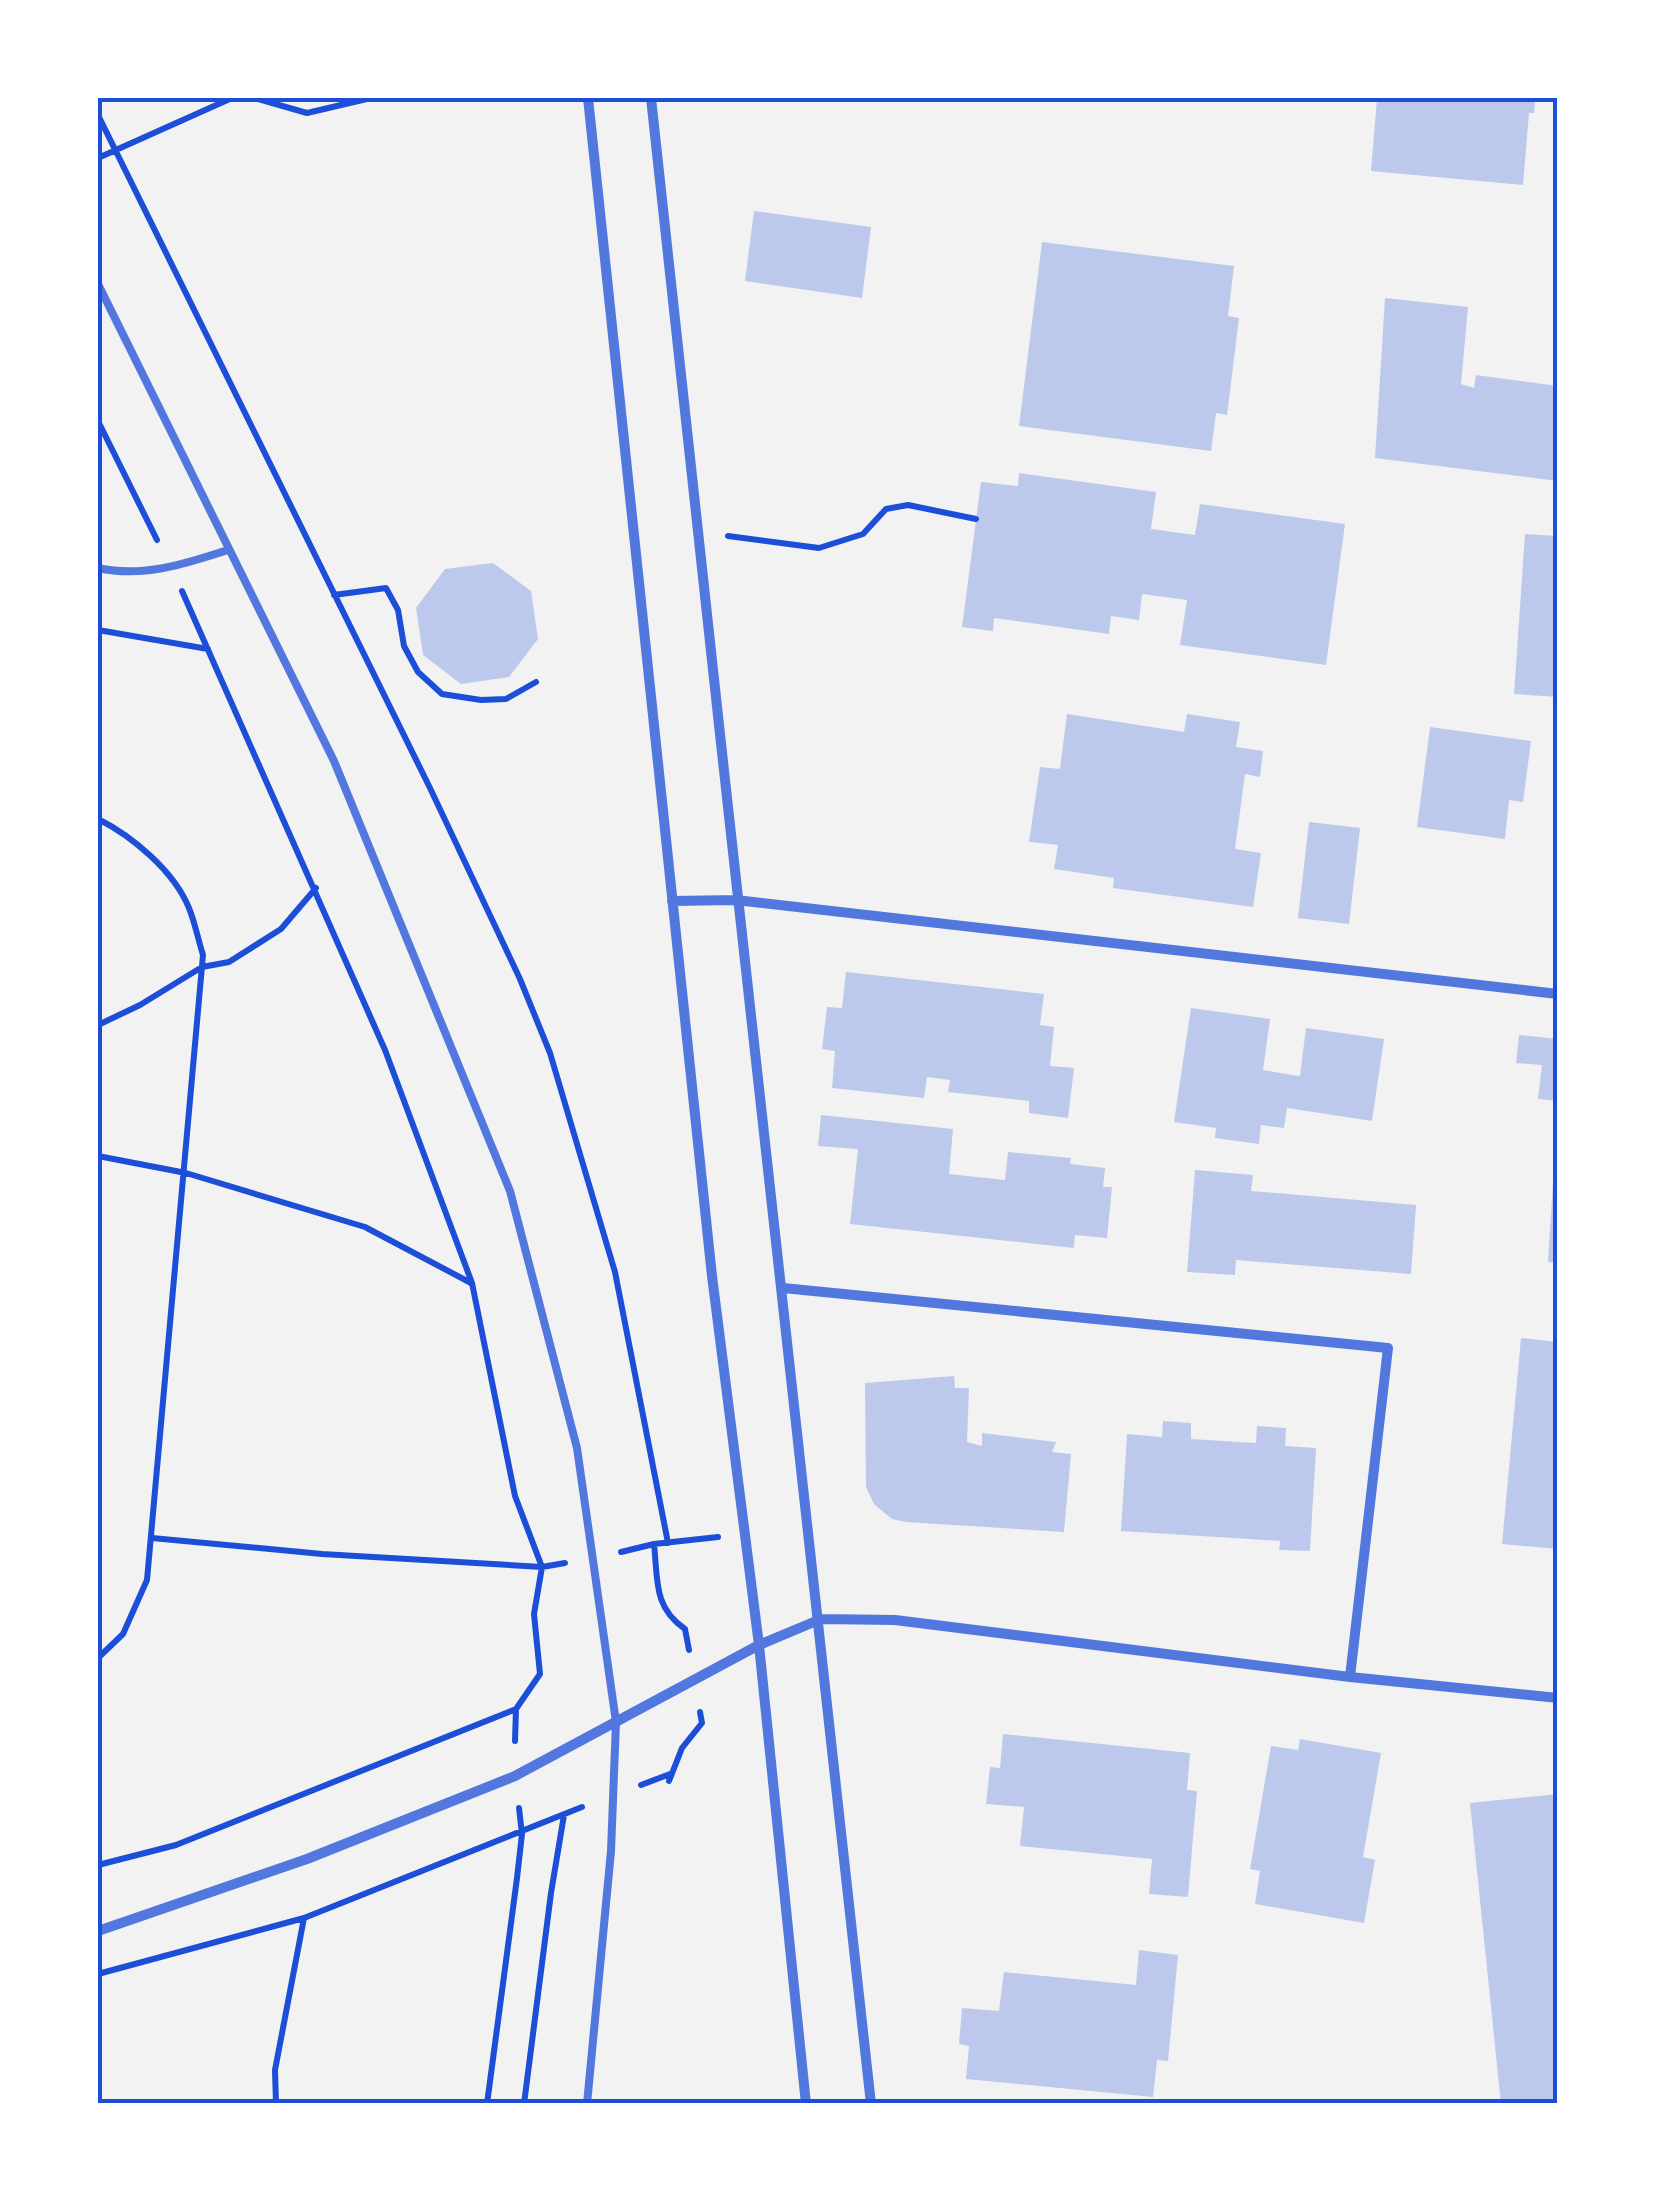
<svg xmlns="http://www.w3.org/2000/svg" width="1655" height="2201" viewBox="0 0 1655 2201" font-family="'Roboto Condensed',sans-serif">
	<rect width="100%" height="100%" fill="#f2f2f2"/>
	<path fill="#bdc9ec" d="M 1377,98 L 1535,98 L 1534,113 L 1529,113 L 1523,185 L 1371,171 Z
		M 754,211 L 871,227 L 862,298 L 745,281 Z
		M 1042,242 L 1234,266 L 1228,316 L 1239,318 L 1227,415 L 1216,413 L 1211,451 L 1019,426 Z
		M 1385,298 L 1468,307 L 1461,384 L 1474,388 L 1476,375 L 1558,386 L 1558,481 L 1375,458 Z
		M 1019,473 L 1156,492 L 1151,529 L 1195,535 L 1200,504 L 1345,524 L 1326,665 L 1180,645 L 1187,600 L 1142,594 L 1139,620 L 1111,616 L 1109,634 L 994,618 L 993,631 L 962,627 L 981,482 L 1018,486 Z
		M 1525,534 L 1558,536 L 1558,697 L 1514,694 Z
		M 493,563 L 531,591 L 538,639 L 509,677 L 461,684 L 423,655 L 416,608 L 445,569 Z
		M 1067,714 L 1184,732 L 1187,714 L 1240,722 L 1236,747 L 1263,751 L 1260,777 L 1245,774 L 1235,849 L 1261,853 L 1253,907 L 1113,888 L 1114,878 L 1054,869 L 1058,845 L 1029,842 L 1040,767 L 1060,769 Z
		M 1430,727 L 1531,741 L 1523,802 L 1509,800 L 1505,839 L 1417,827 Z
		M 1309,822 L 1360,828 L 1349,924 L 1298,918 Z
		M 846,972 L 1044,994 L 1040,1025 L 1054,1027 L 1050,1066 L 1074,1068 L 1068,1118 L 1029,1113 L 1029,1101 L 948,1092 L 950,1080 L 927,1077 L 924,1098 L 832,1088 L 835,1051 L 822,1049 L 827,1007 L 842,1008 Z
		M 1191,1008 L 1270,1019 L 1263,1070 L 1292,1075 L 1300,1076 L 1306,1028 L 1384,1039 L 1372,1121 L 1287,1108 L 1284,1128 L 1261,1125 L 1259,1144 L 1215,1138 L 1216,1128 L 1174,1122 Z
		M 1519,1035 L 1558,1039 L 1558,1101 L 1538,1099 L 1542,1065 L 1516,1063 Z
		M 821,1115 L 953,1129 L 949,1174 L 1005,1180 L 1008,1152 L 1071,1158 L 1070,1164 L 1105,1168 L 1103,1187 L 1112,1187 L 1107,1238 L 1075,1235 L 1074,1248 L 850,1224 L 858,1149 L 818,1146 Z
		M 1195,1170 L 1253,1175 L 1251,1191 L 1416,1205 L 1411,1274 L 1236,1260 L 1235,1275 L 1187,1272 Z
		M 1553,1182 L 1558,1182 L 1558,1263 L 1548,1262 Z
		M 1521,1338 L 1558,1342 L 1558,1549 L 1502,1544 Z
		M 954,1376 L 955,1388 L 969,1388 L 967,1442 L 982,1446 L 982,1433 L 1056,1442 L 1052,1452 L 1071,1454 L 1064,1532 L 906,1522 L 892,1519 L 874,1504 L 866,1487 L 865,1383 Z
		M 1163,1421 L 1191,1423 L 1191,1439 L 1256,1443 L 1257,1426 L 1286,1428 L 1285,1446 L 1316,1448 L 1310,1551 L 1279,1550 L 1280,1541 L 1121,1531 L 1127,1434 L 1162,1437 Z
		M 1003,1734 L 1190,1753 L 1187,1790 L 1197,1791 L 1188,1897 L 1149,1894 L 1152,1859 L 1020,1846 L 1024,1807 L 986,1804 L 990,1767 L 1000,1768 Z
		M 1300,1739 L 1381,1753 L 1363,1857 L 1375,1860 L 1364,1923 L 1255,1904 L 1260,1871 L 1250,1869 L 1271,1746 L 1298,1750 Z
		M 1558,1794 L 1558,2104 L 1501,2104 L 1470,1803 Z
		M 1139,1950 L 1178,1955 L 1168,2061 L 1157,2060 L 1153,2097 L 966,2079 L 969,2046 L 959,2044 L 962,2008 L 999,2011 L 1004,1972 L 1136,1985 Z"/>
	<g fill="none" stroke-linecap="round" stroke-linejoin="round">
		<path stroke="#1d4ed8" stroke-width="6" d="M 254,98 L 307,113 L 371,98
			M 98,115 L 430,788 L 520,979 L 550,1053 L 615,1272 L 668,1543
			M 98,158 L 232,98
			M 98,421 L 157,540
			M 728,536 L 819,548 L 863,534 L 886,509 L 908,505 L 976,519
			M 182,591 L 385,1050 L 472,1283 L 515,1496 L 542,1567 L 534,1614 L 540,1674 L 516,1709
			M 334,595 L 386,588 L 398,610 L 404,646 L 418,672 L 442,694 L 481,700 L 506,699 L 536,682
			M 98,630 L 208,649
			M 98,819 C 132,836 174,871 189,908 C 195,923 198,939 203,955 L 147,1580 L 123,1634 L 98,1658
			M 98,1025 L 140,1005 L 202,967 L 229,962 L 281,929 L 316,888
			M 98,1156 L 186,1173 L 365,1227 L 471,1283
			M 152,1538 L 322,1554 L 542,1567 L 565,1563
			M 621,1552 L 654,1544
			M 689,1650 L 685,1629 C 653,1607 658,1580 654,1544 L 718,1537
			M 669,1781 L 682,1748 L 702,1723 L 700,1712
			M 641,1785 L 670,1774
			M 98,1865 L 176,1845 L 516,1709 L 515,1741
			M 98,1974 L 304,1918 L 582,1807
			M 276,2104 L 275,2070 L 304,1918
			M 487,2104 L 517,1878 L 522,1834 L 519,1808
			M 524,2104 L 551,1893 L 564,1815"/>
		<path stroke="#5277de" stroke-width="8" d="M 98,284 L 334,761 L 510,1191 L 577,1448 L 616,1722 L 611,1851 L 587,2104
			M 98,568 C 143,578 185,564 228,550"/>
		<path stroke="#5277de" stroke-width="10" d="M 588,98 L 712,1276 L 759,1645 L 806,2104
			M 651,98 C 721,767 801,1434 871,2104
			M 672,901 L 736,900 L 1558,994
			M 783,1288 L 1388,1348 L 1350,1677
			M 98,1931 L 307,1859 L 515,1776 L 759,1645 L 821,1619 L 895,1620 L 1350,1677 L 1558,1698"/>
	</g>
	<rect width="1655" height="2201" fill="none" stroke="#ffffff" stroke-width="200"/>
	<rect x="100" y="100" width="1455" height="2001" fill="none" stroke="#1d4ed8" stroke-width="4"/>
</svg>
